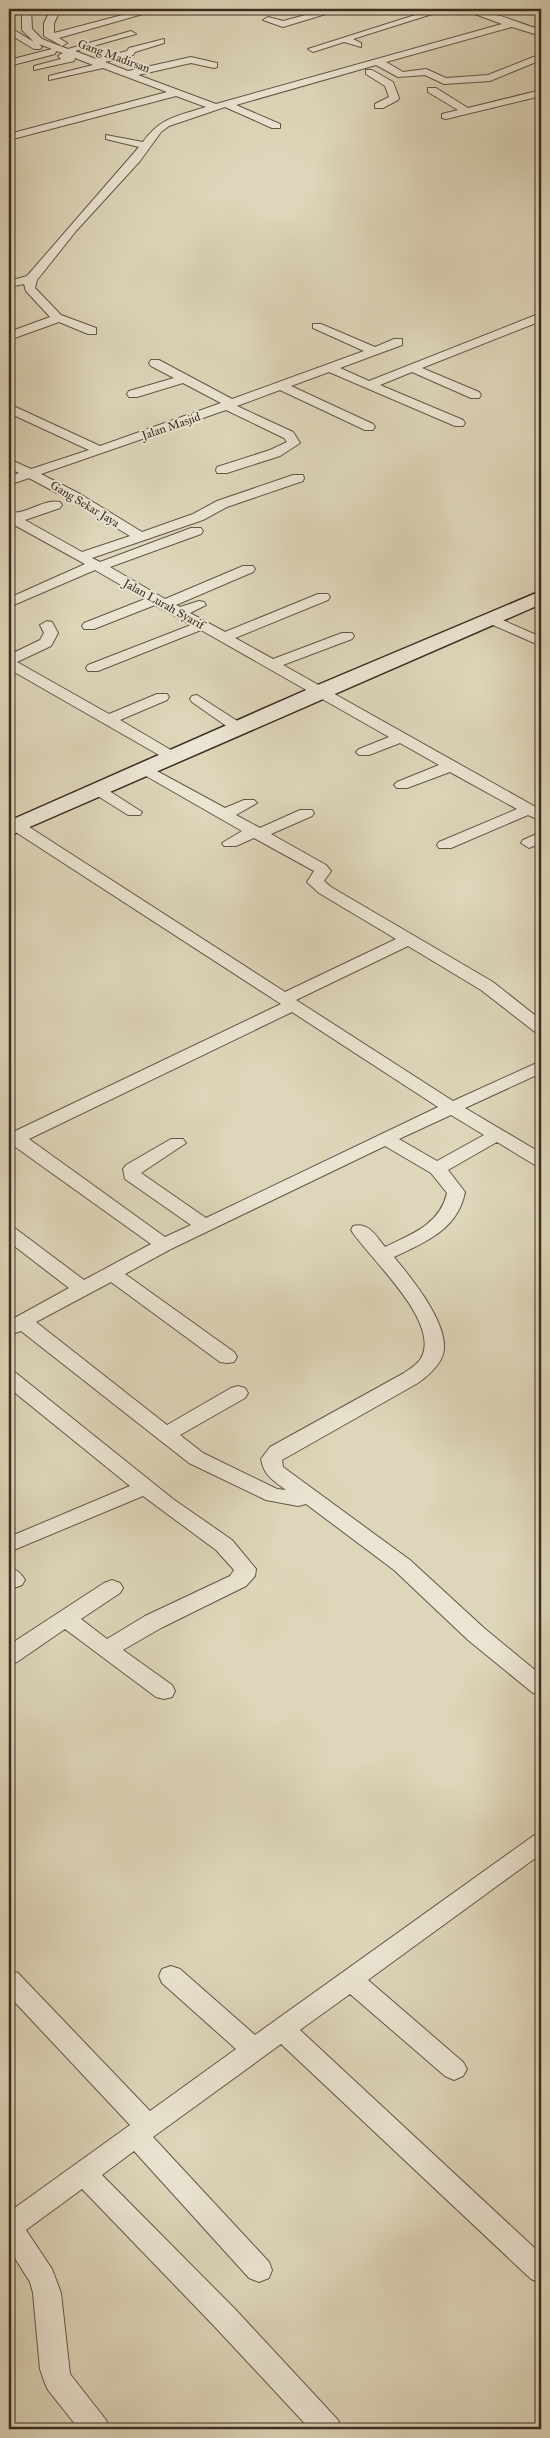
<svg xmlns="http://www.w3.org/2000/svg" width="550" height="2438" viewBox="0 0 550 2438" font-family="'IM FELL Great Primer',serif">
	<rect width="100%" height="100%" fill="#ded6ba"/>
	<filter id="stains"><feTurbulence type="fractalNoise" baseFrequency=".004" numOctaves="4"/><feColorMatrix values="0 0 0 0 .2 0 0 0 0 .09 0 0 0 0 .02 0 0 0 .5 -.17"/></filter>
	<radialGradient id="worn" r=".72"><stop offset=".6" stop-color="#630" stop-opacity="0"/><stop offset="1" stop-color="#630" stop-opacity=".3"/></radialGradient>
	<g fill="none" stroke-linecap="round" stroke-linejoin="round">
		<g stroke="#645647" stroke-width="2">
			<path id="street" d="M 22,9 L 31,9 L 32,29 L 42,39 L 68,49 L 131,31 L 136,34 L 75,51 L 96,59 L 127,51 L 129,48 L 164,39 L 164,43 L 135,52 L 133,55 L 105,62 L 128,71 L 191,57 L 217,63 L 217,67 L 214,68 L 191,63 L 138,75 L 216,104 L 502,24 L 461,9 C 489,9 516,22 541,30 L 541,36 L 512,27 L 386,62 L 403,72 L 426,69 L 446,78 L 488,75 L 541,54 L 541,60 L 490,81 L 444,84 L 425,75 L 398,77 L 376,65 L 236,105 L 280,124 L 280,128 L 272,128 L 225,107 L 169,126 L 161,132 L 140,161 L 76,231 L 37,280 L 35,288 L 61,315 L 96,328 L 96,334 L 88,334 L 59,322 L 9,340 L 9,332 L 50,317 L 26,291 L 24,284 L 9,287 L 9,281 L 27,276 L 139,147 L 106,139 L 106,135 L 143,142 C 161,117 178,116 206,107 L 176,96 L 9,140 L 9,134 L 167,92 L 103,68 L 49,80 L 49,76 L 93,65 L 75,58 L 74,61 L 34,70 L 34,66 L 61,59 L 58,56 L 63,53 L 56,51 L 55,54 L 9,66 L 9,60 L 52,49 L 39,44 L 42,47 L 40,49 L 34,49 L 9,34 L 9,27 L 34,42 L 22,30 Z
				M 47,9 L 56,9 L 59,13 L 54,23 L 54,33 L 145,9 L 160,9 L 59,38 L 67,43 L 62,46 L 44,36 L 44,23 L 49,13 Z
				M 328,9 L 342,9 L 283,27 L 263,20 L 268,17 L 283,21 Z
				M 434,9 L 448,9 L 353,39 L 361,43 L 361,47 L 344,42 L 313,52 L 308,49 Z
				M 366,70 L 372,70 L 393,82 L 399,98 L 398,100 L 383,108 L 375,108 L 375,104 L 389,97 L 385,86 L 366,74 Z
				M 428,88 L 436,88 L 468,108 L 541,90 L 541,96 L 446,119 L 442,118 L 442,114 L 458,110 L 428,92 Z
				M 541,313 L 541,321 L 422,368 L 479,392 L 481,395 L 479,398 L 471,398 L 412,372 L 380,385 L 463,420 L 465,423 L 463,426 L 455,426 L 329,372 L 291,386 L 373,424 L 375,427 L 373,430 L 365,430 L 280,390 L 237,406 L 293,432 L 300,443 L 280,456 L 227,473 L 217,473 L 216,470 L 217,467 L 270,450 L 287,442 L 284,438 L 226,410 L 41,474 L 80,494 L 142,532 L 193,514 L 217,501 L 293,475 L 303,475 L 304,478 L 303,481 L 227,507 L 203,520 L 92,558 L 100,562 L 191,528 L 201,528 L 203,531 L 201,534 L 110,567 L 165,599 L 243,566 L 253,566 L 255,569 L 253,572 L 176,605 L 180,607 L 199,601 L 204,602 L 206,605 L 190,613 L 225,632 L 318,594 L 328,594 L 330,597 L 328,600 L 235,638 L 273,659 L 342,633 L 352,633 L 354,636 L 352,639 L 283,665 L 541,810 L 541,821 L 528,815 L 451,848 L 439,848 L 437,845 L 439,842 L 517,809 L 450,772 L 407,788 L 397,788 L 394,785 L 397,782 L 439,765 L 400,743 L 369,755 L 359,755 L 356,752 L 359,749 L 389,737 L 201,630 L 98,671 L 88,671 L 86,668 L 88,665 L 191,625 L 155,605 L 94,629 L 84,629 L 82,626 L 84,623 L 145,599 L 95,570 L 9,607 L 9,598 L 85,564 L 9,522 L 9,512 C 26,516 43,498 60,502 L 62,505 L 60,508 L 25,520 L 82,552 L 130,536 L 70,500 L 29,478 L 9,485 L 9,477 L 19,473 L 9,468 L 9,459 L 31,469 L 89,450 L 9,413 L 9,404 L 100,446 L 221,403 L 183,383 L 137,397 L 129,397 L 127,394 L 129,391 L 174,378 L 151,366 L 149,363 L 151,360 L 159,360 L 232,399 L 364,351 L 313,328 L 313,324 L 321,324 L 375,347 L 394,339 L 402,339 L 402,345 L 340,368 L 369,381 Z
				M 491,615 L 541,637 L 541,646 L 486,622 L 484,619 Z
				M 47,621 L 52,622 L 58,633 L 51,646 L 17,662 L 109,714 L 157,694 L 167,694 L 169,697 L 167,700 L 120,720 L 176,753 L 179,756 L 176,759 L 166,759 L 9,669 L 9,655 L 40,640 L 44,633 L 40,625 Z
				M 197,695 L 242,724 L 244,727 L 242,730 L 232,730 L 192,702 L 190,699 L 192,696 Z
				M 144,764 L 225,808 L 244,800 L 254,800 L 257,803 L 236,815 L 260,828 L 300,810 L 312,810 L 314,813 L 312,816 L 271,834 L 326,865 L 331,871 L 324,881 L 331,887 L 493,982 L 541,1020 L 541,1033 L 535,1032 L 481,990 L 408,946 L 296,1000 L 453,1101 L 541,1061 L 541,1073 L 465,1108 L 541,1153 L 541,1166 L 535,1165 L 497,1142 L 448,1170 L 465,1192 C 458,1229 426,1242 394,1257 C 412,1279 446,1320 444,1349 C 443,1363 429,1375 418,1383 L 282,1460 L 283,1467 L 410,1560 L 484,1628 L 541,1675 L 541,1695 L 533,1693 L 468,1640 L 394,1570 L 306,1504 L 298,1506 L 266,1500 L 189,1463 L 21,1331 L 9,1335 L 9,1321 L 69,1288 L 9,1242 L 9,1227 L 16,1229 L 84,1280 L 151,1244 L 14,1146 L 9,1147 L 9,1134 L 281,1004 L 11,829 L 9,826 L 11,823 L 23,823 L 285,992 L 396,939 L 319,893 L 307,882 L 314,871 L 254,838 L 236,846 L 224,846 L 222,843 L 242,831 L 139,772 L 136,769 ZM 292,1012 L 438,1107 L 206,1218 L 141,1173 L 186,1143 L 183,1139 L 171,1139 L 126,1165 L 123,1169 L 125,1179 L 191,1225 L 165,1237 L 29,1139 ZM 451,1115 L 484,1135 L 437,1161 L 399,1139 ZM 385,1146 L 431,1173 L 447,1193 C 440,1224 412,1234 385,1247 C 376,1236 369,1222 353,1226 L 351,1230 C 369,1258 436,1317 423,1354 C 420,1363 411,1368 404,1373 L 270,1447 L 261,1459 C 264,1476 273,1480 286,1490 L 277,1489 L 203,1453 L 180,1435 L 245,1398 L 248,1393 L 245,1388 L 238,1386 L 231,1388 L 167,1425 L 36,1322 L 111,1282 L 220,1362 L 227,1363 L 234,1362 L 237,1357 L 234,1352 L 125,1274 L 171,1249 Z
				M 98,785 L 103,787 L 142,812 L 140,815 L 128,815 L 93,793 L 90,790 Z
				M 541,832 L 541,843 L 529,848 L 521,843 L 523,840 Z
				M 9,1372 L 16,1373 L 173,1499 L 232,1540 L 256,1569 L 255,1576 L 246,1586 L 161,1628 L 123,1650 L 172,1685 L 175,1691 L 172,1697 L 164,1699 L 156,1697 L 65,1629 L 17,1662 L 9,1664 L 9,1645 L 104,1583 L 112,1580 L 120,1583 L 123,1588 L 120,1593 L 81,1619 L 107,1639 L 145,1616 L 230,1576 L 234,1570 L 216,1550 L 143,1496 L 9,1552 L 9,1537 L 130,1486 L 9,1388 Z
				M 9,1567 C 17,1570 21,1573 25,1580 L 22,1585 L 14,1588 L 9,1586 Z
				M 541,1833 L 541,1854 L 368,1980 L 463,2062 L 467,2069 L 463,2076 L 454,2080 L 445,2076 L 350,1994 L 300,2030 L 541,2254 L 541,2283 L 531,2279 L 281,2044 L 153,2137 L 269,2262 L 272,2270 L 269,2278 L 259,2282 L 249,2278 L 134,2151 L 102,2175 L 235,2309 L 338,2420 L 342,2429 L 310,2429 L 215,2327 L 82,2189 L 26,2230 L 52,2269 L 61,2293 L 70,2374 L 106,2420 L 110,2429 L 79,2429 L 48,2390 L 44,2381 L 40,2369 L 33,2293 L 30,2282 L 9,2249 L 9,2212 L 130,2125 L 9,1996 L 9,1970 L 18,1973 L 150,2111 L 236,2049 L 162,1983 L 159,1976 L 162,1969 L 171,1966 L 180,1969 L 255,2035 L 533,1836 Z"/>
		</g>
		<g stroke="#3b2c21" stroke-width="3">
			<path id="secondary" d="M 541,591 L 541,604 L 9,836 L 9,821 L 313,687 Z"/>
		</g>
		<use href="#street" fill="#eae4d2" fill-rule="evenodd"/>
		<use href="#secondary" fill="#eae4d2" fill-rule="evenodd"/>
	</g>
	<g text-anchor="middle" stroke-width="4" stroke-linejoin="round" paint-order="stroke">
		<g font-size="12" fill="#3b2c21" stroke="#eae4d2">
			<text transform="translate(114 56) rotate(20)" y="4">Gang Madirsan</text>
			<text transform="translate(171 426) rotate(-19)" y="4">Jalan Masjid</text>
			<text transform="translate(85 504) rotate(31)" y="4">Gang Sekar Jaya</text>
			<text transform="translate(164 604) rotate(29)" y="4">Jalan Lurah Syarif</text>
		</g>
	</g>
	<rect width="550" height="2438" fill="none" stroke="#ded6ba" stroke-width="30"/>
	<rect x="10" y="10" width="530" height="2418" fill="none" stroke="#3b2c21" stroke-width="2.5"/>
	<rect x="15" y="15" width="520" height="2408" fill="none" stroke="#3b2c21"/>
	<rect width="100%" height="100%" filter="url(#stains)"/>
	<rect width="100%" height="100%" fill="url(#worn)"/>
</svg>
